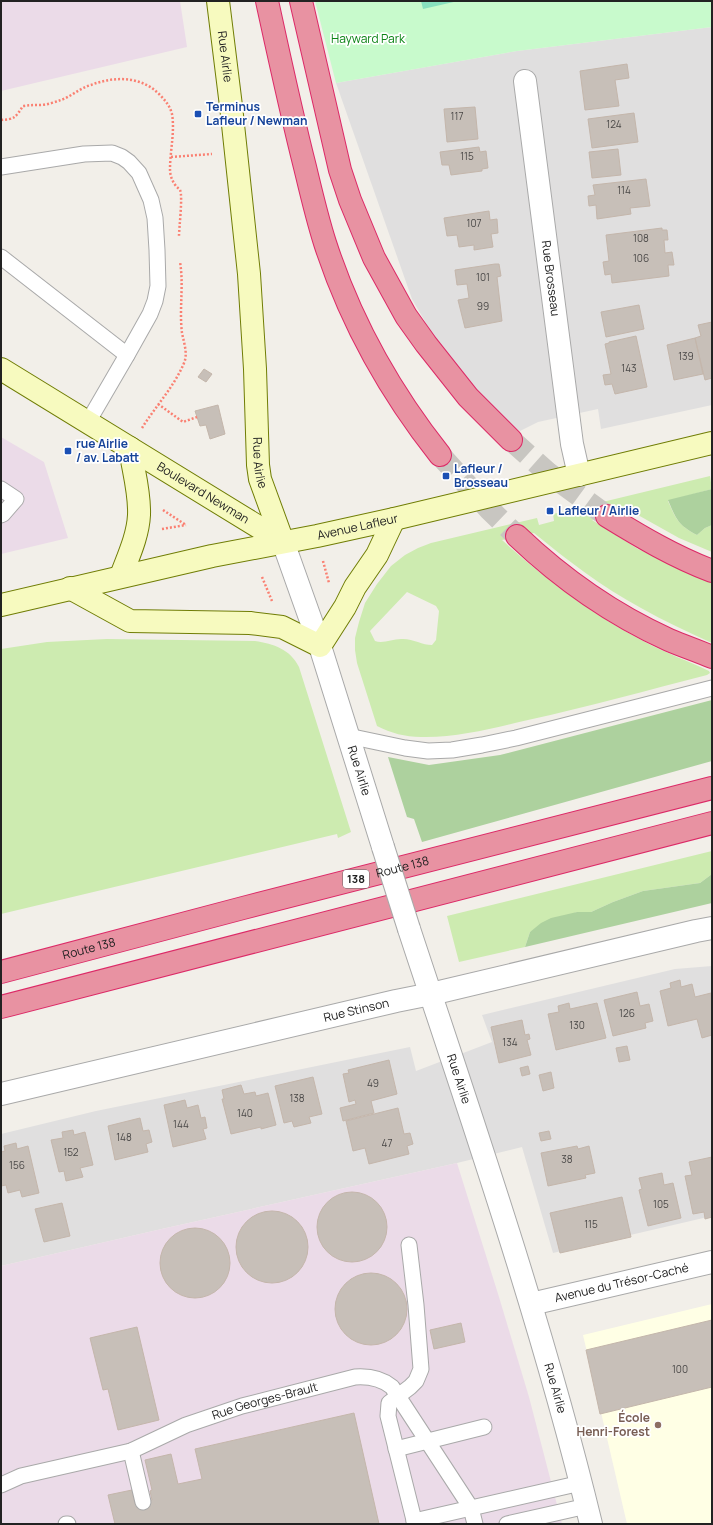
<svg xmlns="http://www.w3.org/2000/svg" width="713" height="1525" viewBox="0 0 713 1525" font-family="Manrope,sans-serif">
	<rect width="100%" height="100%" fill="#f2efe9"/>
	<path fill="#e0dfdf" d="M 712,27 L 712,405 L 601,429 L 598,409 L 538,422 L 520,431 L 468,395 L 412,299 L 336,83 L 517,51 Z
		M 712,966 L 712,1216 L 553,1253 L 522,1147 L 457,1163 L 166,1228 L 1,1266 L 1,1134 L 96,1111 L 410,1047 L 416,1071 L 492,1042 L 482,1015 L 675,969 Z"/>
	<path fill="#ebdbe8" d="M 1,1 L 180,1 L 187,47 L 1,91 Z
		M 1,437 L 44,462 L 68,538 L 1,554 Z
		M 457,1163 L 499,1297 L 529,1397 L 562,1524 L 1,1524 L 1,1266 L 166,1228 Z"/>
	<path fill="#ffffe5" d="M 712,1304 L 712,1524 L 627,1524 L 583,1335 Z"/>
	<path fill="#cdebb0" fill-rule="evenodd" d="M 710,476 L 712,489 L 668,501 C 676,519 678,525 697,535 L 705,528 L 712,525 L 712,552 L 679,538 L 629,510 L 592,520 L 638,549 L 712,583 L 712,643 C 688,632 664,621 641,608 C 602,587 567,560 534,533 L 502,540 C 545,579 593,615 645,642 C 666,653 688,661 709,671 L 710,673 L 707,675 C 648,690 588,707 528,720 C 494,728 456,738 421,737 C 405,737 391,733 377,726 L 357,663 L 355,650 L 355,638 L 359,622 L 365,603 L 377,584 L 391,566 L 405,555 L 418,548 L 431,543 L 537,518 L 539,525 L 554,521 L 553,514 ZM 407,592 L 436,606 L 439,611 L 436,640 L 432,645 C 422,645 412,638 401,639 C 392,639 383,644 375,641 L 370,631 Z
		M 107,639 L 255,641 C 274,644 290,649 299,667 L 351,832 L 338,838 L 337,834 L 1,914 L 1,649 L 47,642 Z
		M 712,851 L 712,874 L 700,883 L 643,891 L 613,902 L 591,912 L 577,912 L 530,932 L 525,947 L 459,962 L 447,916 Z"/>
	<path fill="#add19e" d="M 712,489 L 712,525 L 705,528 L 697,535 C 678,525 676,519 668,500 Z
		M 712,700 L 712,761 L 422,842 L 414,819 L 407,817 L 388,757 L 429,765 L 500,755 Z
		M 712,874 L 712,903 L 525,947 L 530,932 L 541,923 L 551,918 L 577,912 L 591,912 L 613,902 L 643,891 L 700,883 Z"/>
	<path fill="#c8facc" d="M 315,1 L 712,1 L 712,27 L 517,51 L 336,83 Z"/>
	<path fill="#88e0be" d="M 421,1 L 458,1 L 423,9 Z"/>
	<path fill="#c7bfb8" stroke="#c4b6ab" d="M 627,64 L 629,78 L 615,80 L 619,106 L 585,110 L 580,71 Z
		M 475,107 L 478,139 L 447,142 L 444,109 Z
		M 634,113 L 638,142 L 592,148 L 588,119 Z
		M 479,147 L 480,152 L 486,151 L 488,168 L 482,169 L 482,171 L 451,175 L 449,165 L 442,165 L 440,152 Z
		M 618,149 L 621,175 L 592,178 L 589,152 Z
		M 646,179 L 650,206 L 630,208 L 631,214 L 597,219 L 596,205 L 589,206 L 588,196 L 595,195 L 593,185 Z
		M 489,211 L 490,220 L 497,219 L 498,233 L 491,234 L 493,247 L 474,250 L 474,245 L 459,247 L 457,235 L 447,236 L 444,218 Z
		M 662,228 L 662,230 L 667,230 L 668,240 L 664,240 L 665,253 L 672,252 L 674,265 L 668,265 L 669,276 L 612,283 L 611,274 L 605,275 L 603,262 L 609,261 L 606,235 Z
		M 495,264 L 499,264 L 501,276 L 497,277 L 502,321 L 465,328 L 458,300 L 469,298 L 467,284 L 457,285 L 455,270 Z
		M 639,305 L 644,329 L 606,337 L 601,312 Z
		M 712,322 L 712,378 L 705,380 L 695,338 L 701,336 L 698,325 Z
		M 636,336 L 647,387 L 615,394 L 612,384 L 605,385 L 603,375 L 611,374 L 605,344 L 609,343 L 609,342 Z
		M 695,338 L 703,374 L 674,380 L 667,345 Z
		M 204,369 L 212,374 L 206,382 L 198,377 Z
		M 218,405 L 225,434 L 210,439 L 206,425 L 200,426 L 195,411 Z
		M 680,980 L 681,987 L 692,984 L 695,997 L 711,993 L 712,1035 L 702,1038 L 697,1019 L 668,1026 L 660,991 L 671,988 L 670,983 Z
		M 637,992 L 640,1006 L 649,1004 L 653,1021 L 645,1023 L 646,1028 L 613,1036 L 604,1000 Z
		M 569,1003 L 570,1009 L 597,1003 L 606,1038 L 556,1050 L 548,1014 L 559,1012 L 558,1006 Z
		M 522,1020 L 525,1035 L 529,1034 L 530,1039 L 527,1040 L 531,1055 L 499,1063 L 491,1027 Z
		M 627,1046 L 630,1060 L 619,1062 L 616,1048 Z
		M 389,1060 L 397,1094 L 371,1101 L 374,1113 L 343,1121 L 340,1108 L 356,1104 L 355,1100 L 349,1102 L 343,1074 L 349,1073 L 348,1070 Z
		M 528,1066 L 530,1074 L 522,1076 L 520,1068 Z
		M 551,1072 L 554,1088 L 543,1091 L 539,1075 Z
		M 313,1077 L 322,1114 L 309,1117 L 311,1123 L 294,1127 L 292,1121 L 284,1123 L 275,1086 Z
		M 241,1085 L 244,1094 L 255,1092 L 256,1096 L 268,1093 L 276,1125 L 261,1129 L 261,1127 L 231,1134 L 222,1099 L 224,1099 L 222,1090 Z
		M 185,1100 L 187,1108 L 198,1105 L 201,1118 L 205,1117 L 207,1128 L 203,1129 L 206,1139 L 173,1147 L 164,1105 Z
		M 398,1108 L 404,1134 L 410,1133 L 413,1144 L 407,1146 L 409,1154 L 369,1164 L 365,1148 L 353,1151 L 346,1121 Z
		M 140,1118 L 143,1131 L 149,1130 L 152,1142 L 146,1144 L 148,1152 L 115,1160 L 108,1126 Z
		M 73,1130 L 74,1135 L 85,1132 L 93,1165 L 80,1168 L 83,1177 L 66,1181 L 64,1171 L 59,1172 L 51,1140 L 63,1138 L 62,1132 Z
		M 549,1131 L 551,1139 L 541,1141 L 539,1133 Z
		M 16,1143 L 17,1149 L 28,1146 L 39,1193 L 22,1197 L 20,1190 L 8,1193 L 6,1185 L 1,1186 L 1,1152 L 5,1151 L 4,1146 Z
		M 577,1146 L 578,1149 L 589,1146 L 595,1173 L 585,1175 L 586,1178 L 548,1186 L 541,1153 Z
		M 712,1157 L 712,1217 L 705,1219 L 704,1212 L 693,1214 L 685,1176 L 692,1175 L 689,1162 Z
		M 662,1173 L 664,1185 L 673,1183 L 681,1218 L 648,1226 L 639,1190 L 642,1189 L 639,1178 Z
		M317 1227a35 35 0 1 1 70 0a35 35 0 1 1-70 0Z
		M 622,1197 L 631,1237 L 560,1253 L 550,1213 Z
		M 62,1203 L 70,1236 L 44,1242 L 35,1209 Z
		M236 1247a36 36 0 1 1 72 0a36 36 0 1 1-72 0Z
		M160 1263a35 35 0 1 1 70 0a35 35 0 1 1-70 0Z
		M335 1309a36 36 0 1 1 72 0a36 36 0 1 1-72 0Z
		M 712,1320 L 712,1387 L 600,1414 L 586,1350 Z
		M 461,1323 L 465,1342 L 434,1349 L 430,1330 Z
		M 137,1327 L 159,1420 L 118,1430 L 108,1389 L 103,1390 L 90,1338 Z
		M 354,1413 L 379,1524 L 115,1524 L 108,1495 L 132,1490 L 135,1504 L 152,1500 L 150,1491 L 152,1490 L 145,1460 L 171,1454 L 178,1484 L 202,1479 L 195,1449 Z"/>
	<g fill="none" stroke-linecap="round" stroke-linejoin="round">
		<path stroke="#c8c6c1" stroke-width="22" stroke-dasharray="22 11" stroke-linecap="butt" d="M 511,440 L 548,473 L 607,516
			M 440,455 L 490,510 L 517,536"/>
		<g stroke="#a9a9a9" stroke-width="17">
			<g id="lane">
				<path d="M 1,167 L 84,154 L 112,153 L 122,157 L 129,162 L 139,173 L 151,200 L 155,218 L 157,250 L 158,286 L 155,301 L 150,314 L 127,355 L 88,422"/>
				<path d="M 1,257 L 127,355"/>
				<path d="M 1,489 L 16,499 L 3,514 L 1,515"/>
				<path d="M 348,736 L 405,748 L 428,751 L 452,750 L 482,745 L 516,738 L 712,688"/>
				<path d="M 409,1245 L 416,1305 L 421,1369 L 416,1381 L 410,1387 L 389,1403 L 388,1416 L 415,1524"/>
				<path d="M 396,1449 L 484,1427"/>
				<path d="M 131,1451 L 143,1502"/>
				<path id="s1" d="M 1,1485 L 21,1476 L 131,1451 L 186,1425 L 242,1406 L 355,1377 C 369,1376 381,1378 392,1387 L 471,1508 L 475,1524"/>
				<path d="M 414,1521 L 581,1483"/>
				<path d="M 66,1524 L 68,1524"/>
				<path d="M 507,1524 L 587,1506"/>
			</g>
		</g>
		<g stroke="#a9a9a9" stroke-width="24">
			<g id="street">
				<path id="s2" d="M 525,81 L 572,444 L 579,475"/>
				<path id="s3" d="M 283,542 L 320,646 L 383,847"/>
				<path id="s4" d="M 409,929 C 474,1126 542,1322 591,1524"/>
				<path id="s5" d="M 1,1094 L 396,1001 L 431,994 L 696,931 L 712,928"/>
				<path id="s6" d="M 531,1304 L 712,1262"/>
			</g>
		</g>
		<g stroke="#707d05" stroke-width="24">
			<g id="secondary">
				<path id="s7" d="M 218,1 L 231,106 L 249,274 L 255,369 L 258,465 L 260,479 L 283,542"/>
				<path id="s8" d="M 1,369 L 283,542"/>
				<path d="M 121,576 C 128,557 138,536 139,515 C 140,492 133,470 130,448"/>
				<path d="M 70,588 L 130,621 L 250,623 L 282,627 L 320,646 L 345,607 L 355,587 L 377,555 L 394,519"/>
				<path id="s9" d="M 1,605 L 212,556 L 317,536 L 394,519 L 712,443"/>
			</g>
		</g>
		<g stroke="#dc2a67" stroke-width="24">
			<g id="highway">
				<path d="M 267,1 C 279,56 291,112 305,167 C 311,192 317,218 325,243 C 350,320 390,392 440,455"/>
				<path d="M 301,1 L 340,170 L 350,200 L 374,258 L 406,316 L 426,344 L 468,397 L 511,440"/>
				<path d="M 607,516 C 641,537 675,557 712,571"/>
				<path d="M 517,536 C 561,578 614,615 669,640 C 683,646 698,651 712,657"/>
				<path id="s10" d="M 1,972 L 243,908 L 712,788"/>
				<path d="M 1,1007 L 712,823"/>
			</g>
		</g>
		<path stroke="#fa8072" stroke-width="2.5" stroke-dasharray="2 2" stroke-linecap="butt" d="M 1,120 C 15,119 15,118 23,106 C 29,105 34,105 40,105 C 47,105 55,102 61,100 C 72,96 80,88 91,85 C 114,76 141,76 159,94 C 165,100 170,106 172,114 C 175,132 170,151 170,169 C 170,175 172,181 176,186 C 177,188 179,188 180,190 C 183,196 179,228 179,236
			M 171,157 L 212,154
			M 158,404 L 183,422 L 197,417
			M 142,428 C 155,407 174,387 184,363 C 188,354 184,343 182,333 C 179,309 184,286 180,262
			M 163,510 L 186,525
			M 162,529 L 186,525
			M 323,561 L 329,583
			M 262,577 L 272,601"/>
		<use href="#lane" stroke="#fff" stroke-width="15"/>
		<use href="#street" stroke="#fff" stroke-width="22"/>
		<use href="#secondary" stroke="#f7fabf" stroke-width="22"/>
		<use href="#highway" stroke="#e892a2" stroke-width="22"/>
		<g stroke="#a9a9a9" stroke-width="24" stroke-linecap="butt">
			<path id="street-bridge" d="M 383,847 L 409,929"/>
		</g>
		<use href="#street-bridge" stroke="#fff" stroke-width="22"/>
	</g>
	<g fill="#1a4fb4" stroke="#fff" stroke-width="1.5">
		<rect x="194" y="110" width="8" height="8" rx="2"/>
		<rect x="64" y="447" width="8" height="8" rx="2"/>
		<rect x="442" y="472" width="8" height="8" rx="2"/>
		<rect x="546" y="507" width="8" height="8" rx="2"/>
	</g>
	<circle fill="#8d6e63" stroke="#fff" stroke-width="1.5" cx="658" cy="1425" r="4"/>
	<g text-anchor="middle" stroke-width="3.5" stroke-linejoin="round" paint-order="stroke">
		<g font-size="10" fill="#4b4948">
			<text x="457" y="120">117</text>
			<text x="614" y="128">124</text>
			<text x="467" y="160">115</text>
			<text x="624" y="194">114</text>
			<text x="474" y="227">107</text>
			<text x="641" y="242">108</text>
			<text x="641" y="262">106</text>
			<text x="483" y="281">101</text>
			<text x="483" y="310">99</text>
			<text x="686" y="360">139</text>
			<text x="629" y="372">143</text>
			<text x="627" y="1017">126</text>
			<text x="577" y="1029">130</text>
			<text x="510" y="1046">134</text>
			<text x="373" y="1087">49</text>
			<text x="297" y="1102">138</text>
			<text x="245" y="1117">140</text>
			<text x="181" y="1128">144</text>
			<text x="124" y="1141">148</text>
			<text x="387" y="1147">47</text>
			<text x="71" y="1156">152</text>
			<text x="567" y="1163">38</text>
			<text x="17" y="1169">156</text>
			<text x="661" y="1208">105</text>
			<text x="591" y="1228">115</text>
			<text x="680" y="1373">100</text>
		</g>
		<rect fill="#fff" stroke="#646464" stroke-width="1" x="343" y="870" width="26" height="18" rx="3"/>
		<g font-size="11" font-weight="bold" fill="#222">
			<text x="356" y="883">138</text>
		</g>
		<g font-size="12" fill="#0c8416" stroke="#fff">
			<text x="368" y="43">Hayward Park</text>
		</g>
		<g font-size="12" fill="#222" stroke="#fff">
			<text dy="4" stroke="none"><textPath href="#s7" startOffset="56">Rue Airlie</textPath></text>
			<text dy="4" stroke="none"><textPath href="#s2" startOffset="199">Rue Brosseau</textPath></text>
			<text dy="4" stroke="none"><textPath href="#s7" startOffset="464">Rue Airlie</textPath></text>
			<text dy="4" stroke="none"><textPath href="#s8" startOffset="237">Boulevard Newman</textPath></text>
			<text dy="4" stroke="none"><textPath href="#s9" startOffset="365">Avenue Lafleur</textPath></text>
			<text dy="4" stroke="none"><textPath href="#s3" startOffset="241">Rue Airlie</textPath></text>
			<text dy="4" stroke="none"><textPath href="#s10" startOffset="415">Route 138</textPath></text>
			<text dy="4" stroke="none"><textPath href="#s10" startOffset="91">Route 138</textPath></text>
			<text dy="4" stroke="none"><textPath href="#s5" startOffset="365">Rue Stinson</textPath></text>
			<text dy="4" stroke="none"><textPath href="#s4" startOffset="158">Rue Airlie</textPath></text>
			<text dy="4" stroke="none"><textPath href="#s6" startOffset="93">Avenue du Trésor-Caché</textPath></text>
			<text dy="4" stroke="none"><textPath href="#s4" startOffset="482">Rue Airlie</textPath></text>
			<text dy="4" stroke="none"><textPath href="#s1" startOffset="278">Rue Georges-Brault</textPath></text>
		</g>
		<g font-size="12" font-weight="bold" fill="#164399" stroke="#fff" text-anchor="start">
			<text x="206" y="111">Terminus<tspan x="206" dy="14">Lafleur / Newman</tspan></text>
			<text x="76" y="448">rue Airlie<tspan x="76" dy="14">/ av. Labatt</tspan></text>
			<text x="454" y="473">Lafleur /<tspan x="454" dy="14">Brosseau</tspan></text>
			<text x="558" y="515">Lafleur / Airlie</text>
		</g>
		<g font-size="12" font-weight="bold" fill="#785e54" stroke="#fff" text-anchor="end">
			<text x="650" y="1422">École<tspan x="650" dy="14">Henri-Forest</tspan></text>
		</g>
	</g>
	<rect width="713" height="1525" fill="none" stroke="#222222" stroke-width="4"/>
</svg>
